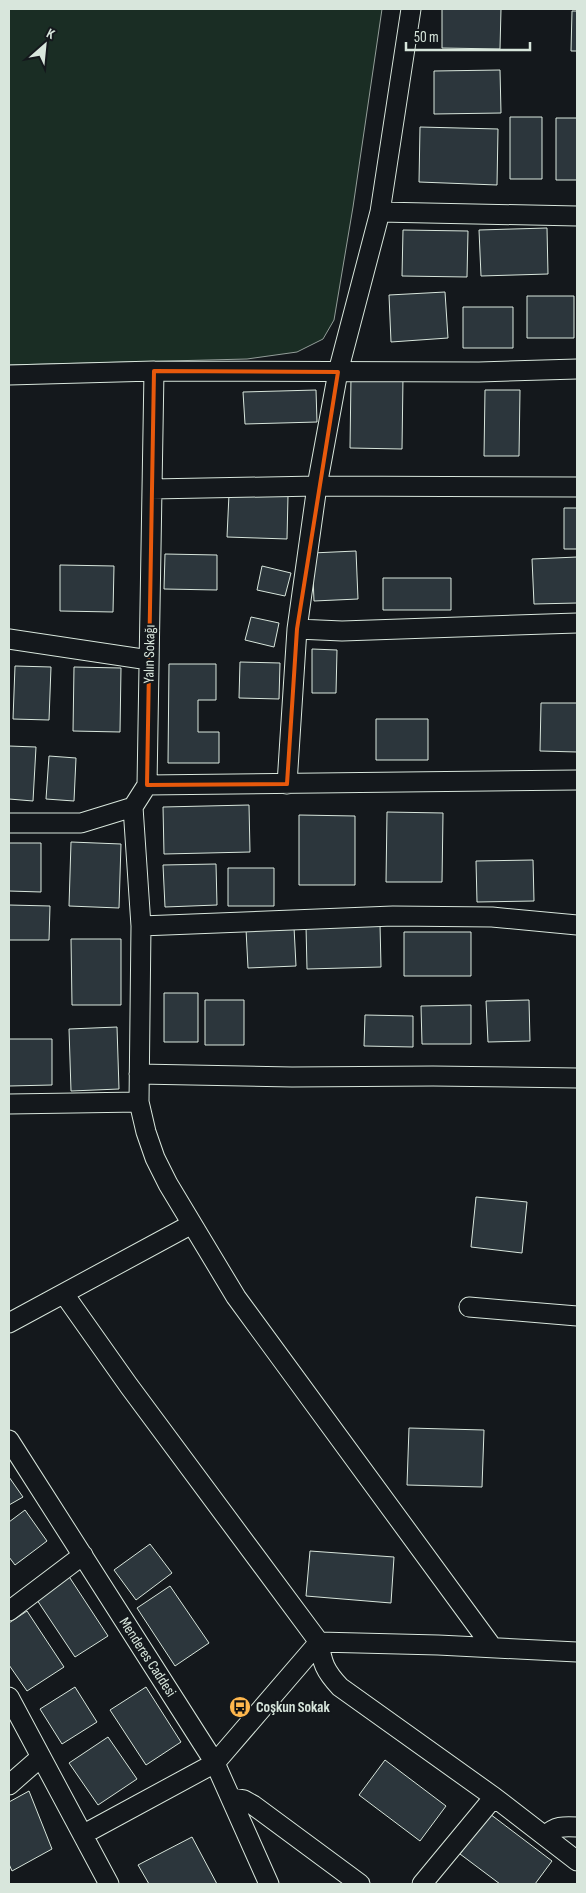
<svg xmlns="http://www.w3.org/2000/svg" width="586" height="1893" viewBox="0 0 586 1893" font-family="'Sofia Sans Condensed',sans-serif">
	<rect width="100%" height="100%" fill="#14181c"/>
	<path fill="#1a2d24" stroke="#939e99" d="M 9,9 L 382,9 L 353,207 L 334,320 L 323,339 L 297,352 L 247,359 L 9,365 Z"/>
	<path fill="#2c363c" stroke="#d8e6dc" d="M 442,9 L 501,9 L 500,49 L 442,48 Z
		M 572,11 L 577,11 L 577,51 L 571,51 Z
		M 500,70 L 501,113 L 434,114 L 434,71 Z
		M 510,117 L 542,117 L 542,179 L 510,179 Z
		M 556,118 L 577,118 L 577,180 L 556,180 Z
		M 420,127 L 498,129 L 497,185 L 419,182 Z
		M 547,228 L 548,274 L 481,276 L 479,230 Z
		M 403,230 L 468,231 L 467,277 L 402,276 Z
		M 445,292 L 448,338 L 391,342 L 389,295 Z
		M 527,296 L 574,296 L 574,338 L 527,338 Z
		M 463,307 L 513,307 L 513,348 L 463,348 Z
		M 351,377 L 403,377 L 402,449 L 350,448 Z
		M 316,390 L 317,422 L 245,424 L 243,392 Z
		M 485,390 L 520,390 L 519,456 L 484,456 Z
		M 229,494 L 288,496 L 287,539 L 227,537 Z
		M 564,508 L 577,508 L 577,549 L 564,549 Z
		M 356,551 L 358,599 L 314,601 L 312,553 Z
		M 165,554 L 217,555 L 217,590 L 164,589 Z
		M 577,557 L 577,603 L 534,604 L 532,559 Z
		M 60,565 L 114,566 L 113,612 L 60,611 Z
		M 262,566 L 291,573 L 285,596 L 257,590 Z
		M 383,578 L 451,578 L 451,610 L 383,610 Z
		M 251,617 L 279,623 L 274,647 L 245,640 Z
		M 312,649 L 337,650 L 336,693 L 312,693 Z
		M 240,662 L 280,663 L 279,699 L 239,698 Z
		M 169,664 L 216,664 L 216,700 L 198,700 L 198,732 L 219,732 L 219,763 L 168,763 Z
		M 15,666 L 51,667 L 49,720 L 13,719 Z
		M 74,667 L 121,668 L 120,732 L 73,731 Z
		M 541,703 L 577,703 L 577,752 L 540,751 Z
		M 376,719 L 428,719 L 428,760 L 376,760 Z
		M 9,746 L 36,747 L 33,801 L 9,799 Z
		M 49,756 L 76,758 L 74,801 L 46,799 Z
		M 249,805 L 250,852 L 164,854 L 163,807 Z
		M 387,812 L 443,813 L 442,882 L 386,882 Z
		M 299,815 L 355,816 L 355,885 L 299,885 Z
		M 71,842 L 121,844 L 119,908 L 69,906 Z
		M 9,843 L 41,843 L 41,892 L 9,891 Z
		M 533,860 L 534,901 L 477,902 L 476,861 Z
		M 216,864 L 217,905 L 165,907 L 163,865 Z
		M 228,868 L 274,868 L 274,906 L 228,906 Z
		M 9,905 L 50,906 L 49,940 L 9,940 Z
		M 380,924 L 381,967 L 307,969 L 306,926 Z
		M 294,927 L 296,966 L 248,968 L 246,929 Z
		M 404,932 L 471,932 L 471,976 L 404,976 Z
		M 71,939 L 121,939 L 121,1005 L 72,1005 Z
		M 164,993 L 198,993 L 198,1042 L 164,1042 Z
		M 205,1000 L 244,1000 L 244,1045 L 205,1045 Z
		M 529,1000 L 530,1041 L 488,1042 L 486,1001 Z
		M 471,1005 L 471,1044 L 422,1044 L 421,1006 Z
		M 365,1015 L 413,1016 L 413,1047 L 364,1046 Z
		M 117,1027 L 119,1089 L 71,1091 L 69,1029 Z
		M 9,1039 L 52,1039 L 52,1085 L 9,1086 Z
		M 476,1197 L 527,1202 L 522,1253 L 471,1247 Z
		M 409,1428 L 484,1430 L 482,1487 L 407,1485 Z
		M 9,1477 L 23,1497 L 9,1505 Z
		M 25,1510 L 47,1541 L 15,1565 L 9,1557 L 9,1522 Z
		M 150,1544 L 172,1573 L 136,1600 L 114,1570 Z
		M 310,1551 L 394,1557 L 391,1603 L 306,1596 Z
		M 68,1575 L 108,1636 L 75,1657 L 35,1597 Z
		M 170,1586 L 209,1643 L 175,1666 L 137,1608 Z
		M 27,1611 L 64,1667 L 27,1691 L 9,1665 L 9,1623 Z
		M 75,1687 L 97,1722 L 62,1744 L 40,1709 Z
		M 146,1687 L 181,1742 L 146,1765 L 110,1710 Z
		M 108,1737 L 137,1779 L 98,1805 L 69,1763 Z
		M 385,1760 L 446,1806 L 420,1841 L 359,1795 Z
		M 29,1791 L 52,1849 L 12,1871 L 9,1864 L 9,1802 Z
		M 490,1814 L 552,1861 L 535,1884 L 500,1884 L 460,1854 Z
		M 192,1837 L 217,1884 L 149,1884 L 138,1865 Z"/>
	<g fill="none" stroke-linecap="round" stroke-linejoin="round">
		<g stroke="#d8e6dc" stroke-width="21">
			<path id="minor" d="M 380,212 L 577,216
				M 9,375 L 154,371 L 479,372 L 577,369
				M 152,489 L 317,486 L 577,487
				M 297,629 L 342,631 L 577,623
				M 9,639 L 149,660
				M 287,784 L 297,629 L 317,486 L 338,372 L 380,212 L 411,9
				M 147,785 L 577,780
				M 133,807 L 141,926 L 139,1102 L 146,1132 L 155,1158 L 168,1184 L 236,1297 L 493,1648
				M 9,823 L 81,823 L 133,807 L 147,785 L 154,371
				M 141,926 L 393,916 L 492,917 L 577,925
				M 139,1074 L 292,1077 L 433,1076 L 577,1078
				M 9,1104 L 139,1102
				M 64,1294 L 129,1386 L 319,1642 C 322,1663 325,1671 340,1687 L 494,1797 L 577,1861
				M 469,1307 L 577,1316
				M 9,1323 L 192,1224
				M 9,1440 L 215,1763 L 269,1884
				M 9,1611 L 83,1555
				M 9,1697 L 109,1884
				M 9,1785 L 41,1757
				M 231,1798 L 244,1800 L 253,1805 L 360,1884
				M 84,1834 L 215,1763 L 319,1642 L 438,1645 L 577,1652
				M 545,1836 C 555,1826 564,1826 577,1827
				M 422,1884 L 494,1797"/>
		</g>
		<use href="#minor" stroke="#14181c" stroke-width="19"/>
	</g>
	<path fill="none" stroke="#e8590c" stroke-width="4" stroke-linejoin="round" d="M 154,371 L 338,372 L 297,629 L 287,784 L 147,785 Z"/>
	<defs>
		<g id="bus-disc" transform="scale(1.125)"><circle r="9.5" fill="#ffb74d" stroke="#14181c"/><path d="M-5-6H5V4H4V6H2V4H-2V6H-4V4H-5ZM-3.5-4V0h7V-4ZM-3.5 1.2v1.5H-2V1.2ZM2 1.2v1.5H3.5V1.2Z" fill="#111"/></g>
	</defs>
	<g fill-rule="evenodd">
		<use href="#bus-disc" x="240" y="1707"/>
	</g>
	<g text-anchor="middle" stroke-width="4" stroke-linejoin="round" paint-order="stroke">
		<g font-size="15" fill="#d8e6dc" stroke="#14181c">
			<text transform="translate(149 654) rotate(-89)" y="5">Yalın Sokağı</text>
			<text transform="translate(148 1657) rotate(57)" y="5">Menderes Caddesi</text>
		</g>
		<g font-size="15" font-weight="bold" fill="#d8e6dc" stroke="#14181c" text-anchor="start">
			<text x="256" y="1712">Coşkun Sokak</text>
		</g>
	</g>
	<rect width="586" height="1893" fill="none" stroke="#d8e6dc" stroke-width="20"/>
	<g transform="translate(45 45) rotate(27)" stroke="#14181c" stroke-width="4" paint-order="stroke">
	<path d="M0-4L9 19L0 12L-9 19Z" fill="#d8e6dc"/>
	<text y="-8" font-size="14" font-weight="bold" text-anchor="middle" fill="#d8e6dc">K</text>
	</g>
	<path d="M406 42v8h124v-8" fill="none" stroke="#d8e6dc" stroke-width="2.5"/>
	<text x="414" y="42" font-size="15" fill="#d8e6dc" stroke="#14181c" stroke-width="4" paint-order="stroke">50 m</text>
</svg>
